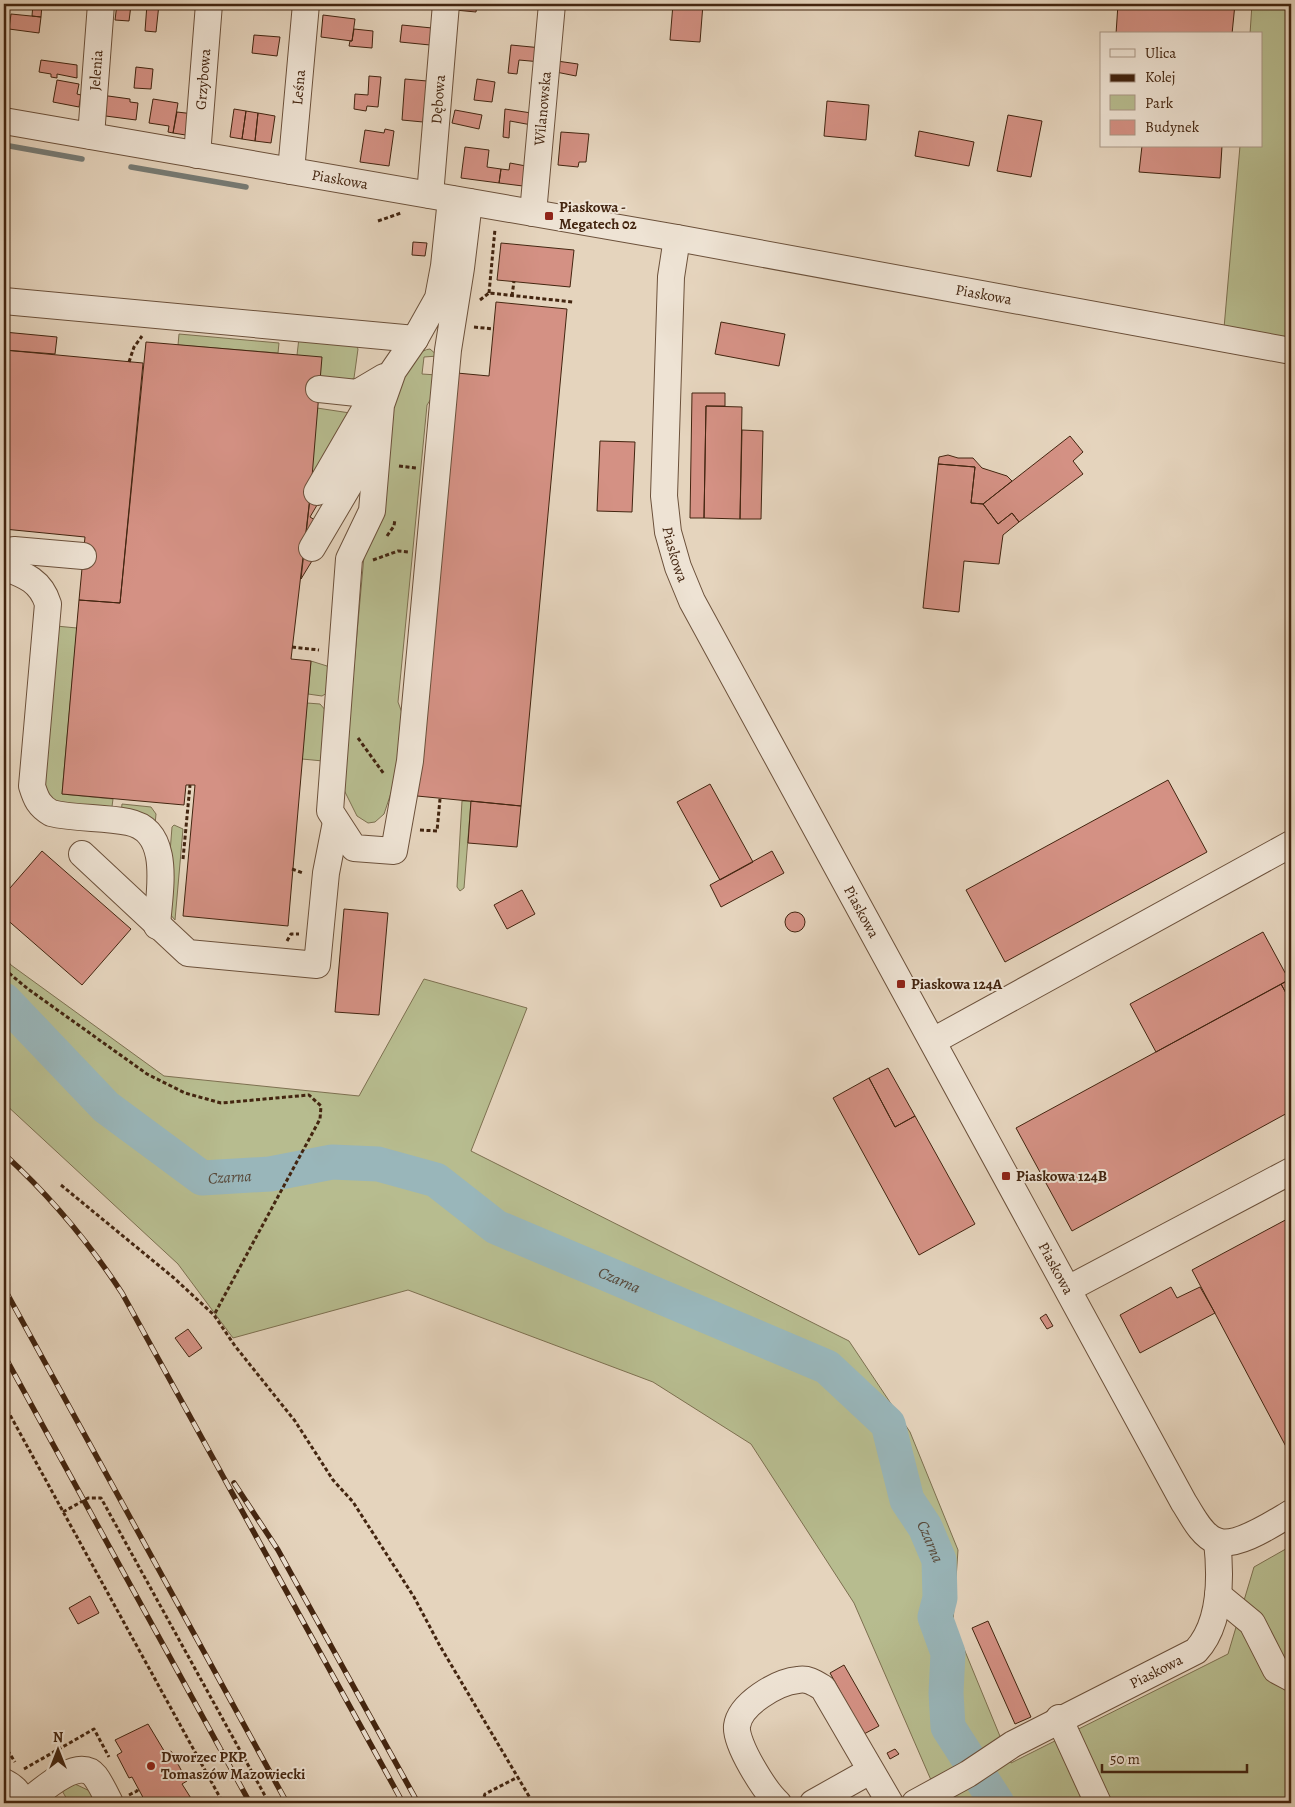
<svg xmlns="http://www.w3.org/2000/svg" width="1295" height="1807" viewBox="0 0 1295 1807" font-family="Alegreya,serif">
	<rect width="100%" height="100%" fill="#e5d4bd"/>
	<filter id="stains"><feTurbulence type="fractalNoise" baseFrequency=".004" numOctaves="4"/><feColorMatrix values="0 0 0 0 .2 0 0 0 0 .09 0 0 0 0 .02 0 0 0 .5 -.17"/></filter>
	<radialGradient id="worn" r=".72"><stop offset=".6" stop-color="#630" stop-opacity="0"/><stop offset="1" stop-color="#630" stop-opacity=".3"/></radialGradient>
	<path fill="#b7bc8f" stroke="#7d7050" d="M 1252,4 L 1291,4 L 1291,340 L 1224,328 L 1240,146 L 1261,146 L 1261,34 L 1250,34 Z
		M 179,334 L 279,343 L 278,353 L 178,345 Z
		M 299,338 L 356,345 L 358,349 L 354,378 L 351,380 L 320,378 L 297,355 Z
		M 430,349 L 438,356 L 424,357 L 422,374 L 437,375 L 436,391 L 427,405 L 398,702 L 405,721 L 399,769 L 384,814 L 375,822 L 368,823 L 357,816 L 343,788 L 364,556 L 392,406 C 397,390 411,350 430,349 Z
		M 317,408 L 350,413 L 310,488 Z
		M 56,626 L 77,628 L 62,794 L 113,799 L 111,814 L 53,805 L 42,782 Z
		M 311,661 L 327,666 L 331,673 L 327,693 L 322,696 L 308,694 Z
		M 307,703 L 320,704 L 327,712 L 323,761 L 302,759 Z
		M 462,801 L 471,801 L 464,888 L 460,891 L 457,887 Z
		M 122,804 L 151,807 L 156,814 L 155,825 L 121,814 Z
		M 174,825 L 183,829 L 175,920 L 169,913 L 166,903 L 172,827 Z
		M 4,956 L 11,965 L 164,1076 L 359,1096 L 424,979 L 527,1008 L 471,1151 L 849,1341 L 910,1432 L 958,1550 L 953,1622 L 1011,1763 L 1228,1654 L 1254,1567 L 1291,1546 L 1291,1803 L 941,1803 L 854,1603 L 751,1444 L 653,1382 L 408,1290 L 233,1338 L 178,1264 L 4,1103 Z
		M 75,1784 L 92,1792 L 99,1803 L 69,1803 L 60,1787 Z"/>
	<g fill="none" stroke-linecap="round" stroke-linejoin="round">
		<path stroke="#777c76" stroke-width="5.5" d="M 4,145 L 82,159
			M 131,167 L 246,187"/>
		<path stroke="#99b6ba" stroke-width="35" id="s1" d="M 4,1000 L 106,1107 L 202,1178 L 270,1174 L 332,1162 L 378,1164 L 436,1180 L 496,1227 L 827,1367 L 888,1424 L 907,1500 L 925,1527 L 939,1560 L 940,1598 L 935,1617 L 948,1653 L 946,1693 L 948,1727 L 997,1803"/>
	</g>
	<path fill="#d49184" stroke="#432510" d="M 28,4 L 42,4 L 41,17 L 32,16 L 33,4 Z
		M 45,4 L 84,4 L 84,8 Z
		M 117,4 L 137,4 L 131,5 L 129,21 L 115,20 Z
		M 147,4 L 159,4 L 156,32 L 145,31 Z
		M 455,4 L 477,4 L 476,12 L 455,10 Z
		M 515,4 L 542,4 L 542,9 L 515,7 Z
		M 673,4 L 703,4 L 700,42 L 670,40 Z
		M 1118,4 L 1235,4 L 1232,34 L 1116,34 Z
		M 11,14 L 41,17 L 39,33 L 9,29 Z
		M 323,15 L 355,19 L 352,41 L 321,37 Z
		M 402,25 L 432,28 L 430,45 L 400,42 Z
		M 354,29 L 373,31 L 372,48 L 349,46 L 350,41 L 352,41 Z
		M 254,35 L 280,37 L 277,56 L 252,53 Z
		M 511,45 L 542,48 L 541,62 L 519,60 L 517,74 L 508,73 Z
		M 41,60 L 77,65 L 77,78 L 57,74 L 57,78 L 51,77 L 51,74 L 39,72 Z
		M 557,61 L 578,64 L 576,76 L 556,72 Z
		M 136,67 L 153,69 L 151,89 L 134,88 Z
		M 369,76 L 381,77 L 378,107 L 367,106 L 366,111 L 354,109 L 355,94 L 368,95 Z
		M 405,79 L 427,81 L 423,122 L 402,120 Z
		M 477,79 L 495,82 L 492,102 L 474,100 Z
		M 57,80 L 79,84 L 77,94 L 81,95 L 79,107 L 53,102 Z
		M 101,95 L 130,99 L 130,102 L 138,103 L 136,120 L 98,115 Z
		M 153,99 L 178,103 L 173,133 L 168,132 L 169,126 L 149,123 Z
		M 827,101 L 869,105 L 866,140 L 824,136 Z
		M 234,109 L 246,111 L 242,139 L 230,137 Z
		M 505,109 L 538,114 L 537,126 L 510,121 L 509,138 L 503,137 Z
		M 455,110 L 482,115 L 479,129 L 452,123 Z
		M 246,111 L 258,113 L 255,141 L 242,139 Z
		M 177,112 L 194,114 L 192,136 L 173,133 Z
		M 258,113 L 275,116 L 271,143 L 255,141 Z
		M 1008,115 L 1042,121 L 1031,177 L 997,171 Z
		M 385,129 L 394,131 L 389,166 L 360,162 L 365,130 L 384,133 Z
		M 919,131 L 974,142 L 969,166 L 915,156 Z
		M 561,132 L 589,134 L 586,162 L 579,162 L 578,167 L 558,165 Z
		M 1142,146 L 1222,146 L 1220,178 L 1139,172 Z
		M 465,147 L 489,150 L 487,167 L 501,169 L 499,183 L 461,178 Z
		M 510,163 L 526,166 L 531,187 L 499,183 L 501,169 L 509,170 Z
		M 413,242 L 427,243 L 425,256 L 412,255 Z
		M 501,243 L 574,250 L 570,287 L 497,280 Z
		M 496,302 L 567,309 L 521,806 L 417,796 L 457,373 L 489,376 Z
		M 721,322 L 785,334 L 779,366 L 715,354 Z
		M 4,332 L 57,337 L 55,354 L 4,350 Z
		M 146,342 L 322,357 L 311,489 L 291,659 L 311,661 L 288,926 L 183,916 L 195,785 L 186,785 L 184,805 L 62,794 L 79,600 L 120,603 Z
		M 4,350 L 143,363 L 120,603 L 79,600 L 85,537 L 4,529 Z
		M 692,393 L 725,393 L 725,406 L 706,406 L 704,518 L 690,518 Z
		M 706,406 L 742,407 L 740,519 L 704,518 Z
		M 742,430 L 763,431 L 761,519 L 740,519 Z
		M 1070,436 L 1083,452 L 1073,461 L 1083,474 L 1019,522 L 1012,513 L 998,524 L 983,504 Z
		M 600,441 L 635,442 L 632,512 L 597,511 Z
		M 948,455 L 958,458 L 973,458 L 982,468 L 1007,476 L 1012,481 L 983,504 L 971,503 L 975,467 L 938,464 L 939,457 Z
		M 938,464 L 975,467 L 971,503 L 983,504 L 998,524 L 1012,513 L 1019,522 L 1003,535 L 999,564 L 964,561 L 959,612 L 923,608 Z
		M 311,489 L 323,495 L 310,517 L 315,520 L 318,551 L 301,579 Z
		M 1168,780 L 1207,852 L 1005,962 L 966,890 Z
		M 710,784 L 753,862 L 720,880 L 677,802 Z
		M 471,801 L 521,806 L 517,847 L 468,843 Z
		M 42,851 L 131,929 L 82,985 L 4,917 L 4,895 Z
		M 772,851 L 784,873 L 721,907 L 710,885 Z
		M 522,890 L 535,914 L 507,929 L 494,905 Z
		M 344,909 L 388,913 L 379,1015 L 335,1012 Z
		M785 922a10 10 0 1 1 20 0a10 10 0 1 1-20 0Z
		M 1263,932 L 1289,980 L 1156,1052 L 1130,1004 Z
		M 1291,978 L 1291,1002 L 1281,984 Z
		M 1281,984 L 1291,1002 L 1291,1111 L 1072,1231 L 1016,1128 Z
		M 888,1068 L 915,1116 L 895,1127 L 869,1078 Z
		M 869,1078 L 895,1127 L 915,1116 L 975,1224 L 919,1255 L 833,1098 Z
		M 1291,1217 L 1291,1456 L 1192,1270 Z
		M 1171,1287 L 1177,1298 L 1200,1287 L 1215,1313 L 1140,1353 L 1120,1315 Z
		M 1046,1314 L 1053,1326 L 1047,1329 L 1040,1318 Z
		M 188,1329 L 202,1348 L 189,1357 L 175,1338 Z
		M 90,1596 L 99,1613 L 78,1624 L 69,1608 Z
		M 988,1621 L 1031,1717 L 1015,1724 L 972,1628 Z
		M 844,1665 L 879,1726 L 864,1734 L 830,1673 Z
		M 148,1724 L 166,1754 L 171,1751 L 187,1781 L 182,1784 L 194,1803 L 146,1803 L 132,1777 L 129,1778 L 117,1755 L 122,1752 L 115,1740 Z
		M 895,1749 L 899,1754 L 890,1759 L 887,1753 Z"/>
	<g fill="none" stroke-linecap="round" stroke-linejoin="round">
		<g stroke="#6c513b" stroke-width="28">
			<g id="minor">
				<path id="s2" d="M 4,121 L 677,238 L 1291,351"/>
				<path id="s3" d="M 91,136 L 101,4"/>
				<path id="s4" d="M 197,155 L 209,4"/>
				<path id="s5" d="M 291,171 L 306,4"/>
				<path id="s6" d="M 430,195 L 446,4"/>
				<path d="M 451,199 L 444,266 L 438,298 L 415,339 L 393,371 L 381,405 L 372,511 L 349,559 L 330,811 L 354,848 L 394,851 L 410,761 L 448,350 L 461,268 L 469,202"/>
				<path id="s7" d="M 533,213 L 552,4"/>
				<path id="s8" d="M 677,238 L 671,277 L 664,496 L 668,532 L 678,567 L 692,601 L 1184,1503 C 1192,1515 1201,1535 1216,1541 C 1236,1549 1274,1523 1291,1513"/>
				<path d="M 4,301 L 415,339"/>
				<path d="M 319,389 L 357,393 L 384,377"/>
				<path d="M 317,492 L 368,404 L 383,384"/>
				<path d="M 312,548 L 375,441"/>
				<path d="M 4,552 L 14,550 L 83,556"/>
				<path d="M 4,567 C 25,575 41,581 48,604 L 32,786 C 36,799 39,806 51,813 C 76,819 102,817 128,822 C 173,831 159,892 157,926"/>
				<path d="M 82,854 L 188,953 L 317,965 L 326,873 L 336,822"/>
				<path d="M 933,1041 L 1291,844"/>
				<path d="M 1068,1289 L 1291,1171"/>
				<path d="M 1218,1595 L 1252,1623 L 1276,1670 L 1291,1678"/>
				<path d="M 1059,1718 L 1098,1803"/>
				<path d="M 4,1782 C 14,1787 19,1792 23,1803"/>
				<path d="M 26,1803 C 40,1792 79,1755 95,1776 C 101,1784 106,1795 110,1803"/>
				<path d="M 778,1803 C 765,1791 735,1744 737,1726 C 740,1704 777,1682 798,1680 C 808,1678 815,1683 823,1688 L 890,1803"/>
				<path d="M 813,1803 L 870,1771"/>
				<path id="s9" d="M 915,1803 L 968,1774 L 1013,1744 L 1196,1651 C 1222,1623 1221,1576 1217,1541"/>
			</g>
		</g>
		<path stroke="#432510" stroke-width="3" stroke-dasharray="4 2.5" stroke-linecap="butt" d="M 378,221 L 401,213
			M 489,293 L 495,229
			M 512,296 L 514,281
			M 480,300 L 489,293 L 573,302
			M 474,327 L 494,329
			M 129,362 L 134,347 L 142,336
			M 399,466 L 416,468
			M 387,536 L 394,526 L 395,519
			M 373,560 L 398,551 L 408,552
			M 292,647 L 319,650
			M 358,738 L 384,774
			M 420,830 L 437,831 L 440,799
			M 183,859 L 190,785
			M 292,869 L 303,873
			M 287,941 L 291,934 L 299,934
			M 4,969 L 28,989 L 147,1074 L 185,1093 L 221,1103 L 309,1095 L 321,1106 L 320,1119 L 214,1315
			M 61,1185 L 174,1278 L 214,1315 L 235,1346 L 295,1421 L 333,1480 L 353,1502 L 414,1597 L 440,1646 L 533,1803
			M 4,1404 L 223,1803
			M 63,1512 L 88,1498 L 101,1498 L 269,1803
			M 4,1745 L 15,1762
			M 24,1769 L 94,1729 L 109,1757
			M 129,1795 L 137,1791 L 138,1788
			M 482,1803 L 485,1794 L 518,1777"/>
		<use href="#minor" stroke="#eee3d4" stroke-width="26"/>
		<g stroke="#432510" stroke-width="5.5">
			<path id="rail" d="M 4,1154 C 49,1195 88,1241 122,1293 L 403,1803
				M 4,1288 L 287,1803
				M 4,1355 L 250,1803
				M 234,1483 L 278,1550 L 418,1803"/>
		</g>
		<use href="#rail" stroke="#eee3d4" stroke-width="4" stroke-dasharray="11" stroke-linecap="butt"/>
	</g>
	<g fill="#8f2418" stroke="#eee3d4" stroke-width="2">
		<rect x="544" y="211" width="10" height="10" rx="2.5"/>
		<rect x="896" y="979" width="10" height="10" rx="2.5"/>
		<rect x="1001" y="1171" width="10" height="10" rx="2.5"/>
		<circle cx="151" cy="1766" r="5"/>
	</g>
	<g text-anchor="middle" stroke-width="4" stroke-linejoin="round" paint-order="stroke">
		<g font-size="15" fill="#432510" stroke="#eee3d4">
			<text dy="5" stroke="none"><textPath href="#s3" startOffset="66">Jelenia</textPath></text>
			<text dy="5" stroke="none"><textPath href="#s4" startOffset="76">Grzybowa</textPath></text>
			<text dy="5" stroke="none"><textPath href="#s5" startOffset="84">Leśna</textPath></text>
			<text dy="5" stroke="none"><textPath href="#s6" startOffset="96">Dębowa</textPath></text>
			<text dy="5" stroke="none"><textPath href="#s7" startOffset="105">Wilanowska</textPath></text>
			<text dy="5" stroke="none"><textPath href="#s2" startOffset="341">Piaskowa</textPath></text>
			<text dy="5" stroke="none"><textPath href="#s2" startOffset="995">Piaskowa</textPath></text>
			<text dy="5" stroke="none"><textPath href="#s8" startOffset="318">Piaskowa</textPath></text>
			<text dy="5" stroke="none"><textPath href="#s8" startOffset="722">Piaskowa</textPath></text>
			<text dy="5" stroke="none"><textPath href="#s8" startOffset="1128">Piaskowa</textPath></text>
			<text dy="5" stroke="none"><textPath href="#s9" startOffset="275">Piaskowa</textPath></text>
		</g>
		<g font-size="15" font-weight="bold" fill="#432510" stroke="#eee3d4" text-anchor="start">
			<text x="559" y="212">Piaskowa -<tspan x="559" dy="17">Megatech 02</tspan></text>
			<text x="911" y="989">Piaskowa 124A</text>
			<text x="1016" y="1181">Piaskowa 124B</text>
			<text x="161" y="1762">Dworzec PKP<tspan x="161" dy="17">Tomaszów Mazowiecki</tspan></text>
		</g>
		<g font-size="16" font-style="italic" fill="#58493a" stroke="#eee3d4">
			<text dy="6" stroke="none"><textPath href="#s1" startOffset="295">Czarna</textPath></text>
			<text dy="6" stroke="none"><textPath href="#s1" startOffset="715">Czarna</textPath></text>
			<text dy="6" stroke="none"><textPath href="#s1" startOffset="1150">Czarna</textPath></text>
		</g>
	</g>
	<rect width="1295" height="1807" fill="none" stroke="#e5d4bd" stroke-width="20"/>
	<rect x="5" y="5" width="1285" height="1797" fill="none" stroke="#432510" stroke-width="2.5"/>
	<rect x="10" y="10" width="1275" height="1787" fill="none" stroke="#432510"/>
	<rect x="1100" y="32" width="162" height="115" fill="#eee3d4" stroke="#aa9786"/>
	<rect x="1110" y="49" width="25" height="8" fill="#eee3d4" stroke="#aa9786"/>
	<text x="1145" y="58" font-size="15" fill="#432510">Ulica</text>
	<rect x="1110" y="74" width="25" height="8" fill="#432510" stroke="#aa9786"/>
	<text x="1145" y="82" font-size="15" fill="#432510">Kolej</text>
	<rect x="1110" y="95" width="25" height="15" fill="#b7bc8f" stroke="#aa9786"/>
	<text x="1145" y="108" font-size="15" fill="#432510">Park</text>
	<rect x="1110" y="120" width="25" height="15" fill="#d49184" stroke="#aa9786"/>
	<text x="1145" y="132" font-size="15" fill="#432510">Budynek</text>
	<g transform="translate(58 1750)" stroke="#eee3d4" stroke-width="4" paint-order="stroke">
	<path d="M0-4L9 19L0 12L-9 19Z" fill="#432510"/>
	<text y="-8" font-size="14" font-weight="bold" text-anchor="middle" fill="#432510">N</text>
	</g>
	<path d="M1102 1764v8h145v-8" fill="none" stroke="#432510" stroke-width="2.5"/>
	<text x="1110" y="1764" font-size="15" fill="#432510" stroke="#eee3d4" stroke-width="4" paint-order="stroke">50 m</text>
	<rect width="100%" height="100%" filter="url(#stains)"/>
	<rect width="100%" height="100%" fill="url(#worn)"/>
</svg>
